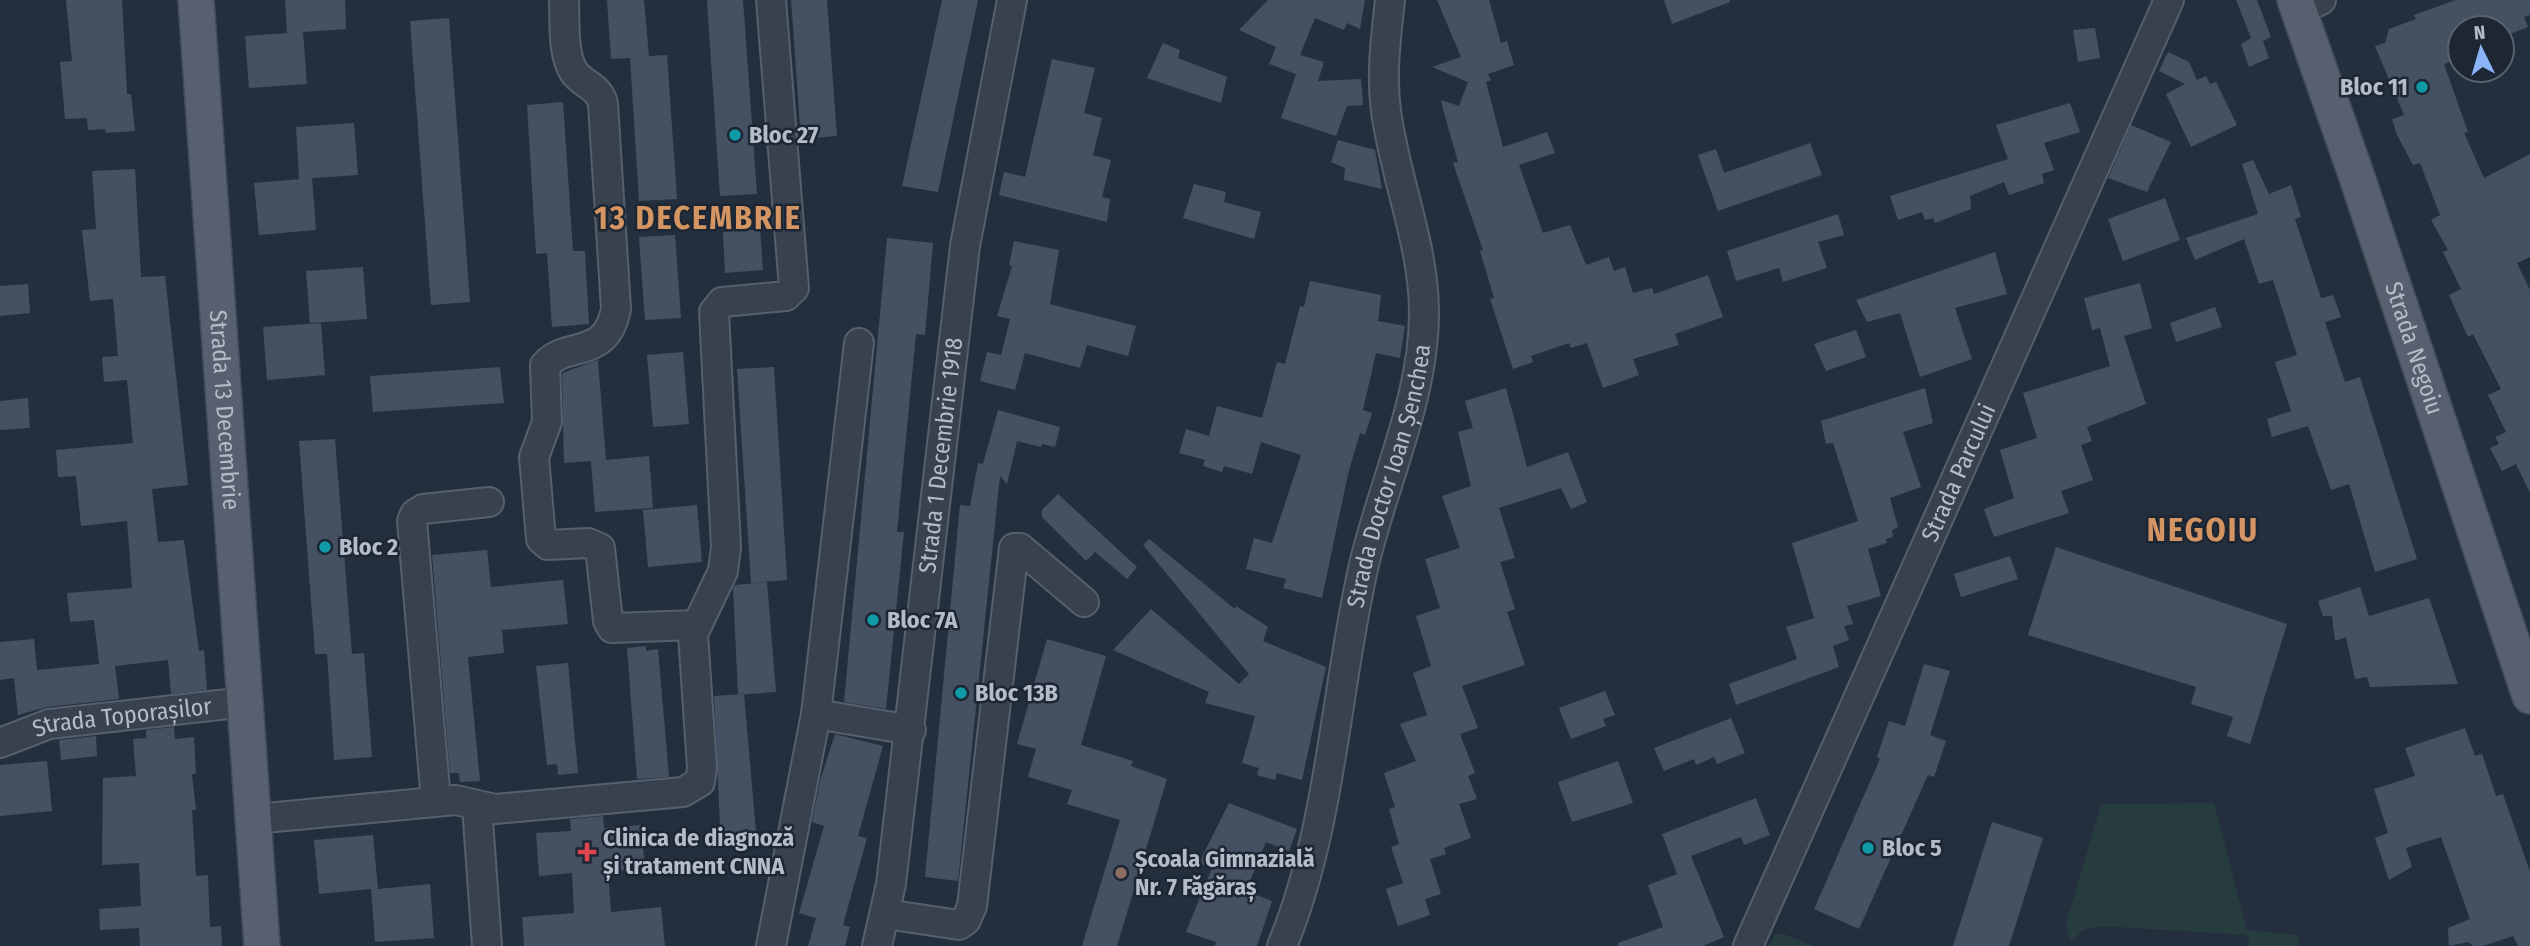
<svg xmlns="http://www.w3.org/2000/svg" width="2530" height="946" viewBox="0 0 2530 946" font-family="'Fira Sans Condensed',sans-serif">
	<rect width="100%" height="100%" fill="#242f3e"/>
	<path fill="#263c3f" d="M 2214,803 L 2247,930 L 2299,935 L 2298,946 L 2250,946 L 2247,935 L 2100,926 L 2083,930 L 2071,942 L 2066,924 L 2101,804 Z
		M 1775,934 L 1784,934 L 1814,946 L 1769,946 Z"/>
	<path fill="#455162" d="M 66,0 L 122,0 L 127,94 L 131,94 L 135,131 L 106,133 L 105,129 L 88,130 L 87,118 L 65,119 L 60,62 L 72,61 Z
		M 285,0 L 345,0 L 346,29 L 303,32 L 307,84 L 249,88 L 245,36 L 287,33 Z
		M 607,0 L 644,0 L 649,56 L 667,55 L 677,199 L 639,201 L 630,58 L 611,59 Z
		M 707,0 L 743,0 L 757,194 L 720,196 Z
		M 791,0 L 827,0 L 837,136 L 801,139 Z
		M 942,0 L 978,0 L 938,192 L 902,186 Z
		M 1268,0 L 1365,0 L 1360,29 L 1347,23 L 1344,30 L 1315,18 L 1300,55 L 1324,62 L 1318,81 L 1361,79 L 1363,105 L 1347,106 L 1336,136 L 1281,118 L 1296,74 L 1269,64 L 1276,47 L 1239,30 Z
		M 1437,0 L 1489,0 L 1501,43 L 1507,41 L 1514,65 L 1488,74 L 1491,80 L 1486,82 L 1503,147 L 1547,132 L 1555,153 L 1519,165 L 1543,233 L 1570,225 L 1586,265 L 1609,257 L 1614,271 L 1625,267 L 1633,293 L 1652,288 L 1654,294 L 1708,275 L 1723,317 L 1675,334 L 1679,345 L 1633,359 L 1639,375 L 1603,388 L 1587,343 L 1571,348 L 1569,343 L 1531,356 L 1533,362 L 1513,369 L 1490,299 L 1494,298 L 1480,251 L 1483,250 L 1453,163 L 1458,162 L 1443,109 L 1441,100 L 1459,106 L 1468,82 L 1432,67 L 1461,57 Z
		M 1664,0 L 1730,0 L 1730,2 L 1672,24 Z
		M 2236,0 L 2257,0 L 2271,37 L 2263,41 L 2269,58 L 2249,67 L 2241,44 L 2251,38 Z
		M 2456,0 L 2530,0 L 2530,15 L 2524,17 L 2528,27 L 2502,37 L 2502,28 L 2460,28 L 2460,58 L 2444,64 L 2468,132 L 2464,133 L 2484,178 L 2530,154 L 2530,257 L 2517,263 L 2530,290 L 2530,493 L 2516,464 L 2502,471 L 2490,448 L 2499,444 L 2495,437 L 2506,432 L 2488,395 L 2501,389 L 2473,334 L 2468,337 L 2449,295 L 2461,289 L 2443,252 L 2448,250 L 2431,220 L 2440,215 L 2420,163 L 2413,165 L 2397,135 L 2392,119 L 2404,115 L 2375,46 L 2385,43 L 2389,29 L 2416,19 L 2414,15 Z
		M 449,18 L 470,302 L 431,305 L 410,21 Z
		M 2095,28 L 2100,58 L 2078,62 L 2073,30 Z
		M 1163,43 L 1180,50 L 1178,58 L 1227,77 L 1221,103 L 1147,78 Z
		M 2168,52 L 2189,62 L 2197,80 L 2206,76 L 2210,84 L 2216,82 L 2237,125 L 2191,147 L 2166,94 L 2185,84 L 2159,71 Z
		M 1052,59 L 1095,68 L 1084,113 L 1102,118 L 1093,155 L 1111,160 L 1102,197 L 1110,199 L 1107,222 L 999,195 L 1004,172 L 1025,177 Z
		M 563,102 L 573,251 L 585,251 L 589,324 L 552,327 L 547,253 L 536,254 L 527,105 Z
		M 2070,103 L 2080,132 L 2044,143 L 2054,170 L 2042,174 L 2044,183 L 2009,195 L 2004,182 L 1970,196 L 1971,209 L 1935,223 L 1933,218 L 1925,220 L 1922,212 L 1898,220 L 1890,196 L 2008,159 L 1996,125 Z
		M 354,123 L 358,175 L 299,179 L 296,127 Z
		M 2131,125 L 2171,142 L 2147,192 L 2108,178 Z
		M 1338,140 L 1375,150 L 1382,189 L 1344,180 L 1345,168 L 1331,162 Z
		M 1810,143 L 1822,175 L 1718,211 L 1698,155 L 1716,149 L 1724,173 Z
		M 2253,160 L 2269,194 L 2291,185 L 2301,217 L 2295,219 L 2321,298 L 2333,295 L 2341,317 L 2325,322 L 2345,382 L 2360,377 L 2417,559 L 2375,572 L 2349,484 L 2331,490 L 2308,426 L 2272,437 L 2267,419 L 2291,411 L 2275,362 L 2297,355 L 2273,280 L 2259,284 L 2244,239 L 2195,260 L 2186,238 L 2258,214 L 2242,164 Z
		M 135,169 L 141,277 L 165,276 L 188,485 L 152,489 L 158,542 L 184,540 L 199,651 L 204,650 L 207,690 L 171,694 L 168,660 L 115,666 L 119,699 L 47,707 L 18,715 L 14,678 L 0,680 L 0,642 L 34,639 L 37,670 L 99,664 L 94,620 L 70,622 L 67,593 L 132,588 L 127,521 L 81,526 L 76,476 L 58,477 L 56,450 L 133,443 L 127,380 L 104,382 L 102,357 L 118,356 L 113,299 L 90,301 L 82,230 L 96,229 L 92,171 Z
		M 312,178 L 316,230 L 259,235 L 254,183 Z
		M 1194,184 L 1226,192 L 1224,202 L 1261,212 L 1254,239 L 1183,218 Z
		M 2165,198 L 2180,240 L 2123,261 L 2108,219 Z
		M 1838,214 L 1844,235 L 1818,242 L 1827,268 L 1783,282 L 1779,268 L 1736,281 L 1727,251 Z
		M 760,229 L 763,270 L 725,273 L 723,232 Z
		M 675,235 L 681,318 L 645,320 L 639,237 Z
		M 887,238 L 933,243 L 925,335 L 916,334 L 897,532 L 904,532 L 886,709 L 844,702 Z
		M 1014,241 L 1059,250 L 1050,304 L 1136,326 L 1128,356 L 1087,345 L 1080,368 L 1025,353 L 1015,390 L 980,381 L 987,352 L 1001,355 L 1010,319 L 997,316 L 1012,266 L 1009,265 Z
		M 1995,252 L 2007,294 L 1955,308 L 1972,359 L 1920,377 L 1900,313 L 1867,322 L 1856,300 Z
		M 363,267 L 367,319 L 310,323 L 306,271 Z
		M 1310,281 L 1381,295 L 1378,321 L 1405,326 L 1400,358 L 1376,353 L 1363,410 L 1372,413 L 1365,435 L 1360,433 L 1348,474 L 1322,598 L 1283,588 L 1286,579 L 1246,569 L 1254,538 L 1272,543 L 1301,455 L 1261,442 L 1252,474 L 1224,466 L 1222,472 L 1203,466 L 1205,460 L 1179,453 L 1186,429 L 1209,436 L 1217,406 L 1262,418 L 1277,362 L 1285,364 L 1300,306 L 1304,307 Z
		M 2140,283 L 2152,328 L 2124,336 L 2146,404 L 2087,427 L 2092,441 L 2081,445 L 2093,480 L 2061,491 L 2069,513 L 1994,537 L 1984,509 L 2014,498 L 2000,450 L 2037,438 L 2023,393 L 2110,366 L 2100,328 L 2092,330 L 2084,298 Z
		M 28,284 L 30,313 L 0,316 L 0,286 Z
		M 2215,307 L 2222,327 L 2176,342 L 2170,323 Z
		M 321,323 L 325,375 L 267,380 L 263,327 Z
		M 1856,330 L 1866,357 L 1826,371 L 1814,344 Z
		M 683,352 L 689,424 L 653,427 L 647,355 Z
		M 598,360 L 606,460 L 649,456 L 653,508 L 595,512 L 591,461 L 564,463 L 562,373 Z
		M 500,367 L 504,403 L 373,412 L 370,376 Z
		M 774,367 L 787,580 L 751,583 L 737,369 Z
		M 1506,388 L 1527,467 L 1568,452 L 1587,502 L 1571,509 L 1561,488 L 1499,508 L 1515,558 L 1500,562 L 1515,609 L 1507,612 L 1525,665 L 1462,686 L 1478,728 L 1460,734 L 1475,773 L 1468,776 L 1477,799 L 1459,804 L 1471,838 L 1444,848 L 1446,854 L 1430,859 L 1441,894 L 1425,899 L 1430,915 L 1398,926 L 1386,889 L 1403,883 L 1391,847 L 1399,844 L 1389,809 L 1395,807 L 1384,773 L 1416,761 L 1400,724 L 1427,715 L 1413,673 L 1431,666 L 1416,616 L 1440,608 L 1425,559 L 1460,548 L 1442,496 L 1471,486 L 1458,432 L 1473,428 L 1465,401 Z
		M 1925,388 L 1933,423 L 1903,432 L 1921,487 L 1890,498 L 1898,527 L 1892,530 L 1893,537 L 1886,539 L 1887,543 L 1868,549 L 1881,596 L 1847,606 L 1853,624 L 1844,626 L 1849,640 L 1833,646 L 1839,667 L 1736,705 L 1729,684 L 1797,659 L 1786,627 L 1814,618 L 1792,543 L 1858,521 L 1833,443 L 1826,444 L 1821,421 Z
		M 28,398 L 30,428 L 0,430 L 0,401 Z
		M 998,410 L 1060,427 L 1055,447 L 1042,444 L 1041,447 L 1017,441 L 1007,484 L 1000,476 L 958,881 L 925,877 L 960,505 L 970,506 L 978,463 L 983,464 Z
		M 335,439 L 352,654 L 364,653 L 372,757 L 334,760 L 327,654 L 315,654 L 299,441 Z
		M 1058,494 L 1137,567 L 1127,579 L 1095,552 L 1086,561 L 1042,517 L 1042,510 Z
		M 697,505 L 702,562 L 648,567 L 643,510 Z
		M 1149,539 L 1235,609 L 1236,606 L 1268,627 L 1263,641 L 1326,667 L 1302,780 L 1277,773 L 1275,780 L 1257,775 L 1259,768 L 1242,763 L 1255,716 L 1205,703 L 1209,692 L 1113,650 L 1151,609 L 1239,684 L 1249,674 L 1143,545 Z
		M 2056,547 L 2287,624 L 2250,744 L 2227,736 L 2233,717 L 2191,704 L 2196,687 L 2028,635 Z
		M 487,550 L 491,587 L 563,580 L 568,624 L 502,630 L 504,653 L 468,657 L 480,781 L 460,782 L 459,773 L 450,773 L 432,555 Z
		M 2010,556 L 2018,579 L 1961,597 L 1954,574 Z
		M 767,582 L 776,692 L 738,695 L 733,589 L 735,585 Z
		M 2360,587 L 2369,616 L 2429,598 L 2458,684 L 2370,687 L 2367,677 L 2355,679 L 2346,637 L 2335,641 L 2332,616 L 2323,616 L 2318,601 Z
		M 1047,639 L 1106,656 L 1081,745 L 1133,761 L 1131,766 L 1167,779 L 1117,946 L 1082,946 L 1120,820 L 1067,804 L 1072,790 L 1028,777 L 1036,749 L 1017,744 Z
		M 646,646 L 646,651 L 658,649 L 669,777 L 637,779 L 627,648 Z
		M 568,663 L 578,773 L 558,775 L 557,764 L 547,765 L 536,666 Z
		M 1924,664 L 1950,671 L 1930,735 L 1946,741 L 1934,777 L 1928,775 L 1859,929 L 1814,909 L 1880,759 L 1877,757 L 1889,721 L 1905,726 Z
		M 1605,691 L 1615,715 L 1603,719 L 1606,726 L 1571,739 L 1559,708 Z
		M 744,694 L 757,843 L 721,847 L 714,696 Z
		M 1731,718 L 1745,753 L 1717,764 L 1714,757 L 1696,765 L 1694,759 L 1664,771 L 1654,748 Z
		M 174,727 L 175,739 L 194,737 L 196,774 L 192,774 L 196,810 L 192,810 L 196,876 L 208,875 L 210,927 L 221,926 L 222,946 L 140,946 L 139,928 L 100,930 L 99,909 L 141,906 L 139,863 L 102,865 L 103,778 L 136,776 L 133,739 L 146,738 L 146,730 Z
		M 2465,728 L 2475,756 L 2482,754 L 2496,796 L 2503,794 L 2530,872 L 2530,946 L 2518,946 L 2513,936 L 2483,946 L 2473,946 L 2468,942 L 2449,946 L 2448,928 L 2470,919 L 2441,837 L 2406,848 L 2412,867 L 2389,880 L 2375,838 L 2388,833 L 2374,789 L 2415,776 L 2405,748 Z
		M 835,734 L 883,746 L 858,836 L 867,838 L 843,925 L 850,927 L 845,946 L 808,946 L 816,918 L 799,913 L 824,826 L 812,822 L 820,781 Z
		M 96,736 L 97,756 L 61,760 L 59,740 Z
		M 47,761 L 52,811 L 0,816 L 0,765 Z
		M 1618,761 L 1633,803 L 1572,822 L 1558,782 Z
		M 1756,798 L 1770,835 L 1744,845 L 1741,837 L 1691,856 L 1724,937 L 1703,946 L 1618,946 L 1618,943 L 1663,927 L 1648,885 L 1677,874 L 1662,834 Z
		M 1229,803 L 1297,829 L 1289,851 L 1266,842 L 1246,891 L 1272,901 L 1257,946 L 1215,946 L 1216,942 L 1186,932 L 1212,868 L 1199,863 Z
		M 603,816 L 604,828 L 641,825 L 645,868 L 608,872 L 611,912 L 661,907 L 665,946 L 524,946 L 522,917 L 574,913 L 572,873 L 539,876 L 536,833 L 571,831 L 570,819 Z
		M 1992,822 L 2043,838 L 2009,946 L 1953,946 Z
		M 373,835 L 378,889 L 430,884 L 434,938 L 375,942 L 371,889 L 319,894 L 314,840 Z"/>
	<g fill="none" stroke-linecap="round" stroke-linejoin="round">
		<g stroke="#565f6c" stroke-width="32">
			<g id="minor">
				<path d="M 564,0 C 565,20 562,54 574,72 C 583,85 599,86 603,104 L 616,309 C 606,361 567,340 545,365 L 547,422 L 534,457 L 541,539 L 548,545 L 588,543 L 600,548 L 608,621 L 612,628 L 695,625"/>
				<path d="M 2299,11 L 2321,0"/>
				<path d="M 816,714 L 911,730"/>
				<path id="s1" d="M 0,743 L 49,724 L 246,702"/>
				<path d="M 436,801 L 412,521 L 415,514 L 423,509 L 489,502"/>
				<path d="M 477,806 L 487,946"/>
				<path d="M 254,819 L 456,800 L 495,809 L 683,792 L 700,782 L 702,768 L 693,634 L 723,571 L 726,547 L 714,312 L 722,302 L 786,296 L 794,288 L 771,0"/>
				<path d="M 886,914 L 959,925 L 966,920 L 972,906 L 1014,548 L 1020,548 L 1084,602"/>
				<path d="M 771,946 L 816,714 L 859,343"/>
				<path id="s2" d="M 877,946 L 891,884 L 965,246 L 1012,0"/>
				<path id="s3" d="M 1282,946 C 1331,828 1335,694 1363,569 C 1382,485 1424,400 1424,313 C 1424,244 1395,179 1386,111 C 1381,74 1386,37 1390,0"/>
				<path id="s4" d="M 1748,946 L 2169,0"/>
			</g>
		</g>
		<g stroke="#414a57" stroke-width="38">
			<g id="major">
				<path id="s5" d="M 196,0 L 262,946"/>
				<path id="s6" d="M 2295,0 L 2357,177 L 2530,696"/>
			</g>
		</g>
		<use href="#minor" stroke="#38414e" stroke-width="28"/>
		<use href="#major" stroke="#56606e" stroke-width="35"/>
	</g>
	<g fill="#0f9aa8" stroke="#1d2633" stroke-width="2.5">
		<circle cx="2422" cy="87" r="7"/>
		<circle cx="735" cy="135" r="7"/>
		<circle cx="325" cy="547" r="7"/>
		<circle cx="873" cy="620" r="7"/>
		<circle cx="961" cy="693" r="7"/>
		<circle cx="1868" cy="848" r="7"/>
	</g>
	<path fill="#e0444e" stroke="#1d2633" stroke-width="2.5" d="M583.5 841.5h7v7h7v7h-7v7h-7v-7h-7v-7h7z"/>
	<circle fill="#8d6e63" stroke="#1d2633" stroke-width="2.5" cx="1121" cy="873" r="7"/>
	<g text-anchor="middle" stroke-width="5" stroke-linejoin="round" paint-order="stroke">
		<g font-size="24" font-weight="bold" fill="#b4bcc9" stroke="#1d2633" text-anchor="start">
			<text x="2408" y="95" text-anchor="end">Bloc 11</text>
			<text x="749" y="143">Bloc 27</text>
			<text x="339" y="555">Bloc 2</text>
			<text x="887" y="628">Bloc 7A</text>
			<text x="975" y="701">Bloc 13B</text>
			<text x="603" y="846">Clinica de diagnoză<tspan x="603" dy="28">și tratament CNNA</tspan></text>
			<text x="1882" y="856">Bloc 5</text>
			<text x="1135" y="867">Școala Gimnazială<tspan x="1135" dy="28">Nr. 7 Făgăraș</tspan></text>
		</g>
		<g font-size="24" fill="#b4bcc9" stroke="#1d2633">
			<text dy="8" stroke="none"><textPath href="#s6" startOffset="368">Strada Negoiu</textPath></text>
			<text dy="8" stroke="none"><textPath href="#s5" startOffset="411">Strada 13 Decembrie</textPath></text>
			<text dy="8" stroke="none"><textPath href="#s2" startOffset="495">Strada 1 Decembrie 1918</textPath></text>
			<text dy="8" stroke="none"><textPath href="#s4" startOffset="518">Strada Parcului</textPath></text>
			<text dy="8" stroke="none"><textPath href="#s3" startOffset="483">Strada Doctor Ioan Șenchea</textPath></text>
			<text dy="8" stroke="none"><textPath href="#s1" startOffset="126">Strada Toporașilor</textPath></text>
		</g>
		<g font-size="32" font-weight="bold" letter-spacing="2" fill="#d59563" stroke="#1d2633">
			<text x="698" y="229">13 DECEMBRIE</text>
			<text x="2203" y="541">NEGOIU</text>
		</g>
	</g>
	<g transform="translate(2481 49) rotate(355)"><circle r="33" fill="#1d2633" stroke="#59626f" stroke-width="2"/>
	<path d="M0-5L12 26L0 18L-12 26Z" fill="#8ab4f8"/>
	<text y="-10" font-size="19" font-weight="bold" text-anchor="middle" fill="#b4bcc9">N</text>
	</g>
</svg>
